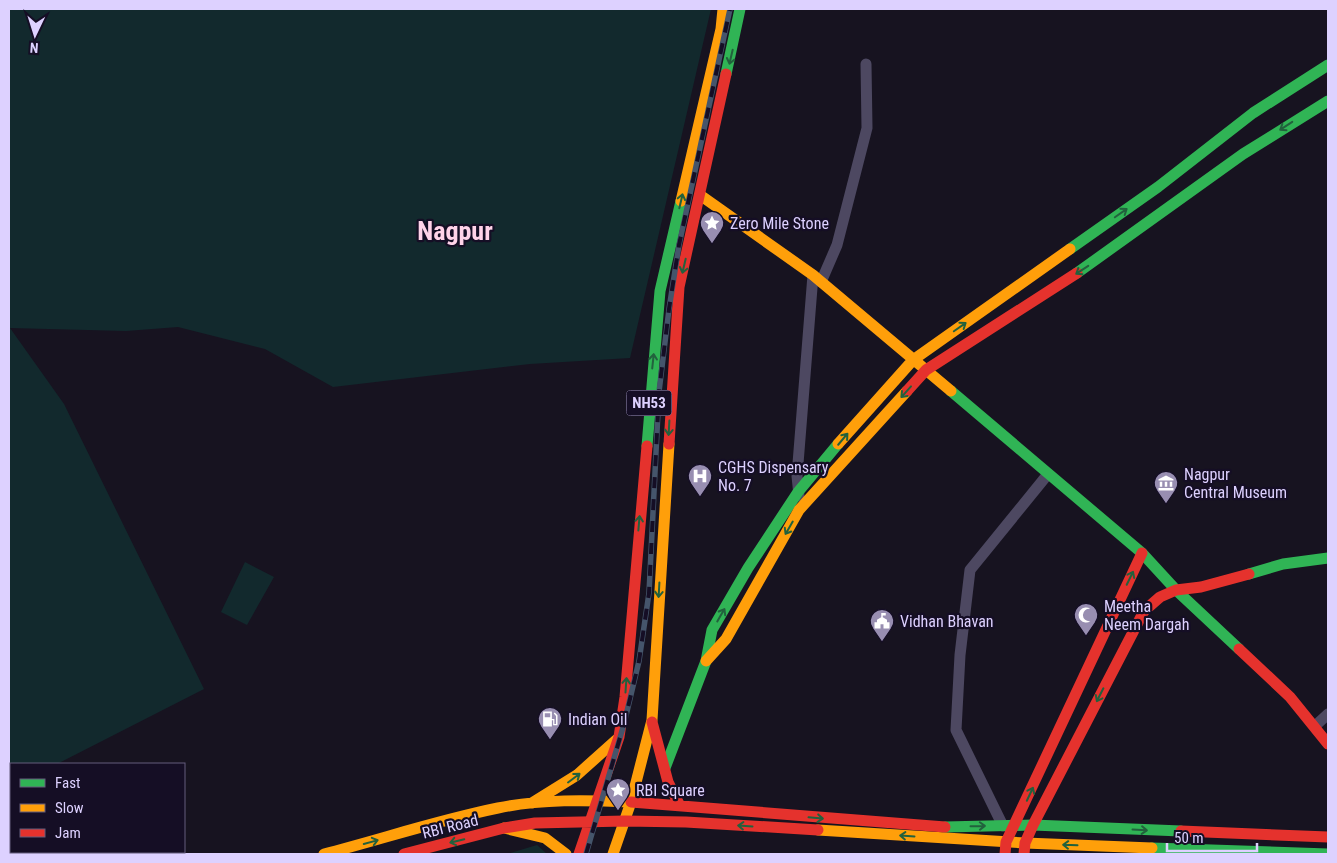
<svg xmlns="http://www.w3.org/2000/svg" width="1337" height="863" viewBox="0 0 1337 863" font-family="'Roboto Condensed',sans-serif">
	<rect width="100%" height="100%" fill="#171320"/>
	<path fill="#12292d" d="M 9,9 L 711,9 L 630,358 L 530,364 L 333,387 L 265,349 L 178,327 L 126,331 L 10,328 L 64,404 L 204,689 L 57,764 L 11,764 L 11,788 L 9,789 Z
		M 245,562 L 274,577 L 247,625 L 221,612 Z
		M 537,845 L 547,854 L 507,854 Z"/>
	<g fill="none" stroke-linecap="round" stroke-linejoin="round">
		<path stroke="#4d4861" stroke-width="11" d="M 821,282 L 837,245 L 867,128 L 866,64
			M 799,496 L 797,476 L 813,275
			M 1315,726 L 1328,714
			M 1003,826 L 956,730 L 960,655 L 970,570 L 1048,474"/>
		<path stroke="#30b455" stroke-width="11" d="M 726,74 L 740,9
			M 1070,249 L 1158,187 L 1253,113 L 1328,65
			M 1077,273 L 1243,154 L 1328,101
			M 951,391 L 1142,553 L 1176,590 L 1239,649
			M 647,446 L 660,291 L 681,201
			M 1249,574 L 1283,564 L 1328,558
			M 665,768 L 706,661 L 712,630 L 748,568 L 798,492 L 838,444
			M 945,827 L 1033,825 L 1181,831
			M 1152,848 L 1328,854"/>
		<path stroke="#ff9f0a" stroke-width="11" d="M 700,195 L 813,275 L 951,391
			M 681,201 L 721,29 L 723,9
			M 838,444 L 913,360 L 1070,249
			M 706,661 L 726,639 L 799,510 L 907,391
			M 532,803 L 577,775 L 616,740
			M 504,828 L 545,838 L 566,854
			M 818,830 L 1025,843 L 1152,848
			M 324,854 C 382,839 439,820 498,808 C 541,799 587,800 631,802
			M 613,854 L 631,802 L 652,720 L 669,444"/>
		<path stroke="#e5322d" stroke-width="11" d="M 907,391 L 926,370 L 1077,273
			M 669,444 L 679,287 L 726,74
			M 1239,649 L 1290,697 L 1328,744
			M 652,722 L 668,782 L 680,806
			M 631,802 L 945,827
			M 625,821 L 686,822 L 818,830
			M 1181,831 L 1328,837
			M 404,854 L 504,828 L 535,823 L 625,821
			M 579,854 L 619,737 L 625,697 L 647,446
			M 1005,854 L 1006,842 L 1142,553
			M 1024,854 L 1025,843 L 1033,825 L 1144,611 L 1160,597 L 1176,590 L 1201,587 L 1249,574"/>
		<g stroke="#45556b" stroke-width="5.5">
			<path id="rail" d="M 586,854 L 624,724 L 639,661 L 649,593 L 659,392 L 669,309 L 679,245 L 730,9"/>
		</g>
		<use href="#rail" stroke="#150e25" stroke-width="4" stroke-dasharray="11" stroke-linecap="butt"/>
	</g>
	<defs><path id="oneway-shaft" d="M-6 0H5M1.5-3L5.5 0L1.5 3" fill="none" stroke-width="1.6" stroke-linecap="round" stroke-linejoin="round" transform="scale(1.25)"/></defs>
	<g stroke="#22613d">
		<use href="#oneway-shaft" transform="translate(731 57) rotate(103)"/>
		<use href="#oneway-shaft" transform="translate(1286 126) rotate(147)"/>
		<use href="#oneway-shaft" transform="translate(681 201) rotate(-77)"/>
		<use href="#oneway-shaft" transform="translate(1121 213) rotate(-35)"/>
		<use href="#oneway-shaft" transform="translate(684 266) rotate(103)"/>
		<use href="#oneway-shaft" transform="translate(1082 270) rotate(147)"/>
		<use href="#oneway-shaft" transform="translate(960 327) rotate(-35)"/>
		<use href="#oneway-shaft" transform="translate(653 361) rotate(-84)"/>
		<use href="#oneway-shaft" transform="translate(906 392) rotate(132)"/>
		<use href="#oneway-shaft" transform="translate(669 428) rotate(93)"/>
		<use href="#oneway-shaft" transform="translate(843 439) rotate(-50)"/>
		<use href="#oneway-shaft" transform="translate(639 523) rotate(-85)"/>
		<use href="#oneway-shaft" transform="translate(789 528) rotate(120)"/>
		<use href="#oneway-shaft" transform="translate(1130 578) rotate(-64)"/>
		<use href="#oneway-shaft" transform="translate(659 590) rotate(93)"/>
		<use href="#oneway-shaft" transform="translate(721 615) rotate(-60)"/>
		<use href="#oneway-shaft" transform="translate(626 685) rotate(-86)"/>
		<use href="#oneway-shaft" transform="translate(1100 695) rotate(117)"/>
		<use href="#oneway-shaft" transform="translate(574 778) rotate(-37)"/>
		<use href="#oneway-shaft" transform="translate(1030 794) rotate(-65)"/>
		<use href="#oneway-shaft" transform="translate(816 818) rotate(5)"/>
		<use href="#oneway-shaft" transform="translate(745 826) rotate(-176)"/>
		<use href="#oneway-shaft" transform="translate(978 826) rotate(-1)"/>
		<use href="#oneway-shaft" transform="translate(1140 830) rotate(3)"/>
		<use href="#oneway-shaft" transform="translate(907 836) rotate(-176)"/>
		<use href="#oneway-shaft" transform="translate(457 841) rotate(166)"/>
		<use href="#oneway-shaft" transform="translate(371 842) rotate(-15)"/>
		<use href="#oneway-shaft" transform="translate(1070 845) rotate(-178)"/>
	</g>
	<defs>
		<g id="sight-pin" transform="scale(1.25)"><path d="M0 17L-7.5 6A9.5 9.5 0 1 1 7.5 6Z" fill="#988eb1" stroke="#150e25"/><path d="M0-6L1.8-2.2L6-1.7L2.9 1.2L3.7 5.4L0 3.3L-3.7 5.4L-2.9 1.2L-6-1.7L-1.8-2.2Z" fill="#fff"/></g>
		<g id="hospital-pin" transform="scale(1.25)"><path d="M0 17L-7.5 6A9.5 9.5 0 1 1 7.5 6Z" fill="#988eb1" stroke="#150e25"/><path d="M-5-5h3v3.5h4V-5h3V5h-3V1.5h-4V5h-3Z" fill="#fff"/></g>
		<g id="museum-pin" transform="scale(1.25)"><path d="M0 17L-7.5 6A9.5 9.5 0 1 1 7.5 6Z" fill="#988eb1" stroke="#150e25"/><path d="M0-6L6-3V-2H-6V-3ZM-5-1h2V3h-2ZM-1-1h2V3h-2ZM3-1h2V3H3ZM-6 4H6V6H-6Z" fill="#fff"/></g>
		<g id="mosque-pin" transform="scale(1.25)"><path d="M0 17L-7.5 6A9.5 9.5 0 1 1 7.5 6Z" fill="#988eb1" stroke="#150e25"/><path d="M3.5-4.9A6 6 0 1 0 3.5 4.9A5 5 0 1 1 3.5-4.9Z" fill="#fff"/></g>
		<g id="civic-pin" transform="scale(1.25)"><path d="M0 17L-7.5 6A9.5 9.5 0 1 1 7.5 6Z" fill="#988eb1" stroke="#150e25"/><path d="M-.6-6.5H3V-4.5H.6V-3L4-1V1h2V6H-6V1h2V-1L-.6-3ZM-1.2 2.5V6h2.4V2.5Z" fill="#fff"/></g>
		<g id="fuel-pin" transform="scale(1.25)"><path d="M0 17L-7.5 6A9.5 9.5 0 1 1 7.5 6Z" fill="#988eb1" stroke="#150e25"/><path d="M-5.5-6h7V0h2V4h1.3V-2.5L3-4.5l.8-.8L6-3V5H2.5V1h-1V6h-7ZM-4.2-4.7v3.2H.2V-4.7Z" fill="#fff"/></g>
	</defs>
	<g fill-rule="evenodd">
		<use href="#sight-pin" x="712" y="223"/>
		<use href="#hospital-pin" x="700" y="476"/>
		<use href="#museum-pin" x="1166" y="483"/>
		<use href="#mosque-pin" x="1086" y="615"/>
		<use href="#civic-pin" x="882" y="621"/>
		<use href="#fuel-pin" x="550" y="719"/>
		<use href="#sight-pin" x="618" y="790"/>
	</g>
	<g text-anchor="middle" stroke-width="4.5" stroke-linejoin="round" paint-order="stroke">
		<rect fill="#150e25" stroke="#a196be" stroke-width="1" x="626.5" y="390.5" width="45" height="25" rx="4"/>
		<g font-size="15" font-weight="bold" fill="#ddd1ff">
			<text x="649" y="408">NH53</text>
		</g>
		<g font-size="16" fill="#ddd1ff" stroke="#150e25" text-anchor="start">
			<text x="730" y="229">Zero Mile Stone</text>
			<text x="718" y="473">CGHS Dispensary<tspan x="718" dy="18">No. 7</tspan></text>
			<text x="1184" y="480">Nagpur<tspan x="1184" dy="18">Central Museum</tspan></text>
			<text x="1104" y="612">Meetha<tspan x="1104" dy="18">Neem Dargah</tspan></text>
			<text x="900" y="627">Vidhan Bhavan</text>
			<text x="568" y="725">Indian Oil</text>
			<text x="636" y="796">RBI Square</text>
		</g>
		<g font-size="16" fill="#ddd1ff" stroke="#150e25">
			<text transform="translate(450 826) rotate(-14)" y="6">RBI Road</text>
		</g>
		<g font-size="26" font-weight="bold" fill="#ffd3e9" stroke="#150e25">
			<text x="455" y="240">Nagpur</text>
		</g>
	</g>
	<rect width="1337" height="863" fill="none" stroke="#ddd1ff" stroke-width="20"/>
	<rect x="10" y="763" width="175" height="90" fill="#150e25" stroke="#655c7c"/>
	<rect x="20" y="779" width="25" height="8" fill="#30b455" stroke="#655c7c"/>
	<text x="55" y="788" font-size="15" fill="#ddd1ff">Fast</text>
	<rect x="20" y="804" width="25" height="8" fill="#ff9f0a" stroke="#655c7c"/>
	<text x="55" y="813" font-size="15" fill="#ddd1ff">Slow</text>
	<rect x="20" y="829" width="25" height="8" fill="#e5322d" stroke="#655c7c"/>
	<text x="55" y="838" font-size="15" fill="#ddd1ff">Jam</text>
	<g transform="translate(35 35) rotate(184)" stroke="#150e25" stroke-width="4" paint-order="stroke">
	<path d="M0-4L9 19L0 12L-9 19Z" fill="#ddd1ff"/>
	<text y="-8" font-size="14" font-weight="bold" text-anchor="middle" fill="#ddd1ff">N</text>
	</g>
	<path d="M1167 843v8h90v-8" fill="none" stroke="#ddd1ff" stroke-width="2.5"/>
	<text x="1174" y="843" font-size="15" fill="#ddd1ff" stroke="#150e25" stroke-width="4" paint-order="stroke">50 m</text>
</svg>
